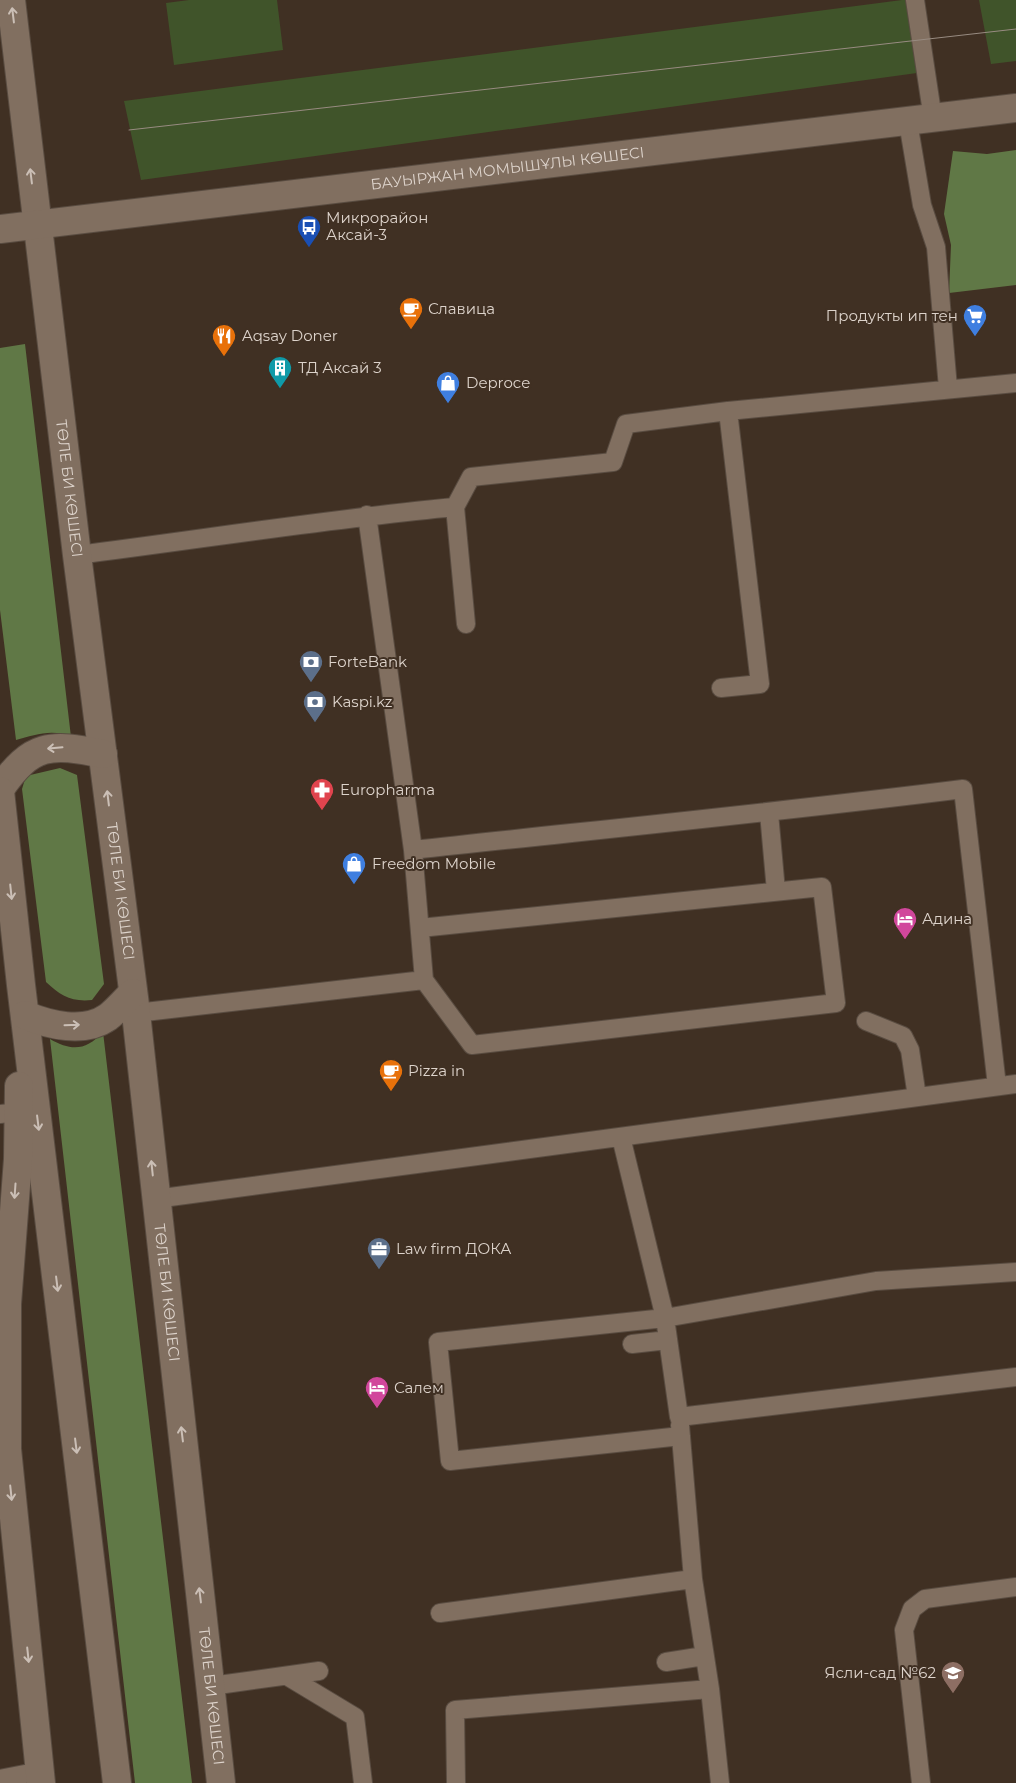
<svg xmlns="http://www.w3.org/2000/svg" width="1016" height="1783" viewBox="0 0 1016 1783" font-family="Montserrat,sans-serif">
	<rect width="100%" height="100%" fill="#403023"/>
	<path fill="#40542a" d="M 189,0 L 277,0 L 283,50 L 174,65 L 166,3 Z
		M 902,0 L 909,0 L 917,73 L 141,180 L 124,101 Z
		M 979,0 L 1016,0 L 1016,61 L 991,64 Z"/>
	<path fill="#607846" d="M 1016,150 L 1016,285 L 949,293 L 951,245 L 944,214 L 953,151 L 987,154 Z
		M 25,344 L 71,737 C 53,728 34,735 16,740 L 0,610 L 0,348 Z
		M 60,768 L 77,775 L 104,984 L 92,1000 C 71,1002 61,996 46,982 L 22,789 L 26,776 Z
		M 103,1032 L 192,1783 L 135,1783 L 50,1039 C 71,1051 86,1051 103,1032 Z"/>
	<g fill="none" stroke-linecap="round" stroke-linejoin="round">
		<g stroke="#594c41" stroke-width="20">
			<path id="service" d="M 915,0 L 933,119
				M 908,122 L 922,205 L 936,247 L 948,388
				M 455,507 L 466,624
				M 367,515 L 413,850 L 424,980 L 472,1045 L 836,1003 L 822,887 L 420,928
				M 77,555 C 203,539 328,519 455,507 L 471,477 L 613,462 L 626,424 L 728,411 L 1016,383
				M 721,688 L 760,684 L 728,411
				M 769,813 L 776,891
				M 413,850 C 596,830 780,812 963,789 L 997,1086
				M 136,1013 L 424,980
				M 866,1021 L 903,1036 L 910,1050 L 917,1097
				M 0,1114 L 19,1112
				M 621,1137 L 665,1318 L 876,1281 L 1016,1272
				M 155,1199 L 1016,1084
				M 632,1344 L 668,1340
				M 680,1425 L 693,1579 L 710,1689 L 720,1783
				M 681,1436 L 450,1461 L 438,1342 L 665,1318 L 679,1417 L 1016,1377
				M 440,1613 L 693,1579
				M 666,1662 L 704,1656
				M 287,1676 L 355,1717 L 363,1783
				M 211,1686 L 319,1671
				M 0,1779 L 40,1771
				M 456,1783 L 455,1710 L 710,1689
				M 921,1783 L 904,1630 L 912,1609 L 925,1599 L 1016,1587"/>
		</g>
		<g stroke="#594c41" stroke-width="30">
			<g id="secondary">
				<path id="s1" d="M 11,0 L 77,555 L 136,1013 L 221,1783"/>
				<path id="s2" d="M 0,229 L 1016,108"/>
				<path d="M 0,789 C 32,743 50,743 103,754"/>
				<path d="M 0,791 L 21,985 L 117,1783"/>
				<path d="M 25,1015 C 49,1025 84,1034 108,1017 C 117,1010 125,1000 133,993"/>
				<path d="M 19,1086 L 18,1159 L 7,1304 L 7,1449 L 41,1783"/>
			</g>
		</g>
		<use href="#service" stroke="#816f60" stroke-width="18"/>
		<use href="#secondary" stroke="#816f60" stroke-width="28"/>
		<path stroke="#988b81" stroke-width="1" d="M 129,130 L 1016,29"/>
	</g>
	<defs><path id="oneway-shaft" d="M-6 0H5M1.5-3L5.5 0L1.5 3" fill="none" stroke-width="1.6" stroke-linecap="round" stroke-linejoin="round" transform="scale(1.25)"/></defs>
	<g stroke="#cbbfb6">
		<use href="#oneway-shaft" transform="translate(13 15) rotate(-97)"/>
		<use href="#oneway-shaft" transform="translate(31 176) rotate(-97)"/>
		<use href="#oneway-shaft" transform="translate(55 748) rotate(175)"/>
		<use href="#oneway-shaft" transform="translate(108 798) rotate(-97)"/>
		<use href="#oneway-shaft" transform="translate(11 892) rotate(84)"/>
		<use href="#oneway-shaft" transform="translate(72 1025) rotate(-2)"/>
		<use href="#oneway-shaft" transform="translate(38 1123) rotate(83)"/>
		<use href="#oneway-shaft" transform="translate(152 1168) rotate(-96)"/>
		<use href="#oneway-shaft" transform="translate(15 1191) rotate(94)"/>
		<use href="#oneway-shaft" transform="translate(57 1284) rotate(83)"/>
		<use href="#oneway-shaft" transform="translate(182 1434) rotate(-97)"/>
		<use href="#oneway-shaft" transform="translate(76 1446) rotate(83)"/>
		<use href="#oneway-shaft" transform="translate(11 1493) rotate(84)"/>
		<use href="#oneway-shaft" transform="translate(200 1595) rotate(-97)"/>
		<use href="#oneway-shaft" transform="translate(28 1655) rotate(84)"/>
	</g>
	<defs>
		<g id="bus-pin" transform="scale(1.25)"><path d="M0 17L-7.5 6A9.5 9.5 0 1 1 7.5 6Z" fill="#1a4fb4" stroke="#403023"/><path d="M-5-6H5V4H4V6H2V4H-2V6H-4V4H-5ZM-3.5-4V0h7V-4ZM-3.5 1.2v1.5H-2V1.2ZM2 1.2v1.5H3.5V1.2Z" fill="#fff"/></g>
		<g id="cafe-pin" transform="scale(1.25)"><path d="M0 17L-7.5 6A9.5 9.5 0 1 1 7.5 6Z" fill="#e8710a" stroke="#403023"/><path d="M-5.5-4.5H6V0H3Q3 3.5 0 3.5H-2.5Q-5.5 3.5-5.5 0ZM3-3.2v2h1.7v-2ZM-6 4.5H4V6H-6Z" fill="#fff"/></g>
		<g id="supermarket-pin" transform="scale(1.25)"><path d="M0 17L-7.5 6A9.5 9.5 0 1 1 7.5 6Z" fill="#3f7fe0" stroke="#403023"/><path d="M-6-5.5h2.5l.6 2H6L4.5 2H-2.5L-4.4-4H-6ZM-1.5 3.2a1.3 1.3 0 1 0 .1 0ZM3 3.2a1.3 1.3 0 1 0 .1 0Z" fill="#fff"/></g>
		<g id="restaurant-pin" transform="scale(1.25)"><path d="M0 17L-7.5 6A9.5 9.5 0 1 1 7.5 6Z" fill="#e8710a" stroke="#403023"/><path d="M-5-6h1v4h1v-4h1v4h1v-4h1v5L-1.5 .5V6h-2V.5L-5-1ZM5-6V6H3V1.5H1.5Q1.5-4 5-6Z" fill="#fff"/></g>
		<g id="building-pin" transform="scale(1.25)"><path d="M0 17L-7.5 6A9.5 9.5 0 1 1 7.5 6Z" fill="#0f9aa8" stroke="#403023"/><path d="M-4-6H4V6H1V3H-1V6H-4ZM-2.5-4.3h1.7v1.8h-1.7ZM.8-4.3h1.7v1.8H.8ZM-2.5-1h1.7V.8h-1.7ZM.8-1h1.7V.8H.8Z" fill="#fff"/></g>
		<g id="shop-pin" transform="scale(1.25)"><path d="M0 17L-7.5 6A9.5 9.5 0 1 1 7.5 6Z" fill="#3f7fe0" stroke="#403023"/><path d="M-5-2.5h2.3a2.7 3.5 0 0 1 5.4 0H5L5.5 6h-11ZM-1.5-2.5h3a1.5 2.3 0 0 0-3 0Z" fill="#fff"/></g>
		<g id="bank-pin" transform="scale(1.25)"><path d="M0 17L-7.5 6A9.5 9.5 0 1 1 7.5 6Z" fill="#5c6f8a" stroke="#403023"/><path d="M-6-4H6V4H-6ZM0-2.3a2.3 2.3 0 1 0 0 4.6a2.3 2.3 0 1 0 0-4.6Z" fill="#fff"/></g>
		<g id="pharmacy-pin" transform="scale(1.25)"><path d="M0 17L-7.5 6A9.5 9.5 0 1 1 7.5 6Z" fill="#e0444e" stroke="#403023"/><path d="M-2-6h4v4h4v4h-4v4h-4v-4h-4v-4h4Z" fill="#fff"/></g>
		<g id="hotel-pin" transform="scale(1.25)"><path d="M0 17L-7.5 6A9.5 9.5 0 1 1 7.5 6Z" fill="#d1479c" stroke="#403023"/><path d="M-6-4.5h1.5V1H6V5H4.5V3h-9V5H-6ZM-4 0a1.8 1.8 0 1 1 3.6 0ZM.5 0V-2.5h3Q6-2.5 6 0Z" fill="#fff"/></g>
		<g id="office-pin" transform="scale(1.25)"><path d="M0 17L-7.5 6A9.5 9.5 0 1 1 7.5 6Z" fill="#5c6f8a" stroke="#403023"/><path d="M-6-3h4V-5.5h4V-3h4V5H-6ZM-1-4.5V-3h2v-1.5ZM-6 0V1H6V0Z" fill="#fff"/></g>
		<g id="school-pin" transform="scale(1.25)"><path d="M0 17L-7.5 6A9.5 9.5 0 1 1 7.5 6Z" fill="#8d6e63" stroke="#403023"/><path d="M0-5L7-2L0 1L-7-2ZM-4 1L0 2.5L4 1V4Q0 6-4 4Z" fill="#fff"/></g>
	</defs>
	<g fill-rule="evenodd">
		<use href="#bus-pin" x="309" y="227"/>
		<use href="#cafe-pin" x="411" y="309"/>
		<use href="#supermarket-pin" x="975" y="316"/>
		<use href="#restaurant-pin" x="224" y="336"/>
		<use href="#building-pin" x="280" y="368"/>
		<use href="#shop-pin" x="448" y="383"/>
		<use href="#bank-pin" x="311" y="662"/>
		<use href="#bank-pin" x="315" y="702"/>
		<use href="#pharmacy-pin" x="322" y="790"/>
		<use href="#shop-pin" x="354" y="864"/>
		<use href="#hotel-pin" x="905" y="919"/>
		<use href="#cafe-pin" x="391" y="1071"/>
		<use href="#office-pin" x="379" y="1249"/>
		<use href="#hotel-pin" x="377" y="1388"/>
		<use href="#school-pin" x="953" y="1673"/>
	</g>
	<g text-anchor="middle" stroke-width="4" stroke-linejoin="round" paint-order="stroke">
		<g font-size="15" fill="#ddd3cb" stroke="#403023">
			<text dy="5" stroke="none"><textPath href="#s2" startOffset="511">БАУЫРЖАН МОМЫШҰЛЫ КӨШЕСІ</textPath></text>
			<text dy="5" stroke="none"><textPath href="#s1" startOffset="492">ТӨЛЕ БИ КӨШЕСІ</textPath></text>
			<text dy="5" stroke="none"><textPath href="#s1" startOffset="898">ТӨЛЕ БИ КӨШЕСІ</textPath></text>
			<text dy="5" stroke="none"><textPath href="#s1" startOffset="1302">ТӨЛЕ БИ КӨШЕСІ</textPath></text>
			<text dy="5" stroke="none"><textPath href="#s1" startOffset="1708">ТӨЛЕ БИ КӨШЕСІ</textPath></text>
		</g>
		<g font-size="15" fill="#ddd3cb" stroke="#403023" text-anchor="start">
			<text x="326" y="223">Микрорайон<tspan x="326" dy="17">Аксай-3</tspan></text>
			<text x="428" y="314">Славица</text>
			<text x="958" y="321" text-anchor="end">Продукты ип тен</text>
			<text x="242" y="341">Aqsay Doner</text>
			<text x="298" y="373">ТД Аксай 3</text>
			<text x="466" y="388">Deproce</text>
			<text x="328" y="667">ForteBank</text>
			<text x="332" y="707">Kaspi.kz</text>
			<text x="340" y="795">Europharma</text>
			<text x="372" y="869">Freedom Mobile</text>
			<text x="922" y="924">Адина</text>
			<text x="408" y="1076">Pizza in</text>
			<text x="396" y="1254">Law firm ДОКА</text>
			<text x="394" y="1393">Салем</text>
			<text x="936" y="1678" text-anchor="end">Ясли-сад №62</text>
		</g>
	</g>
</svg>
